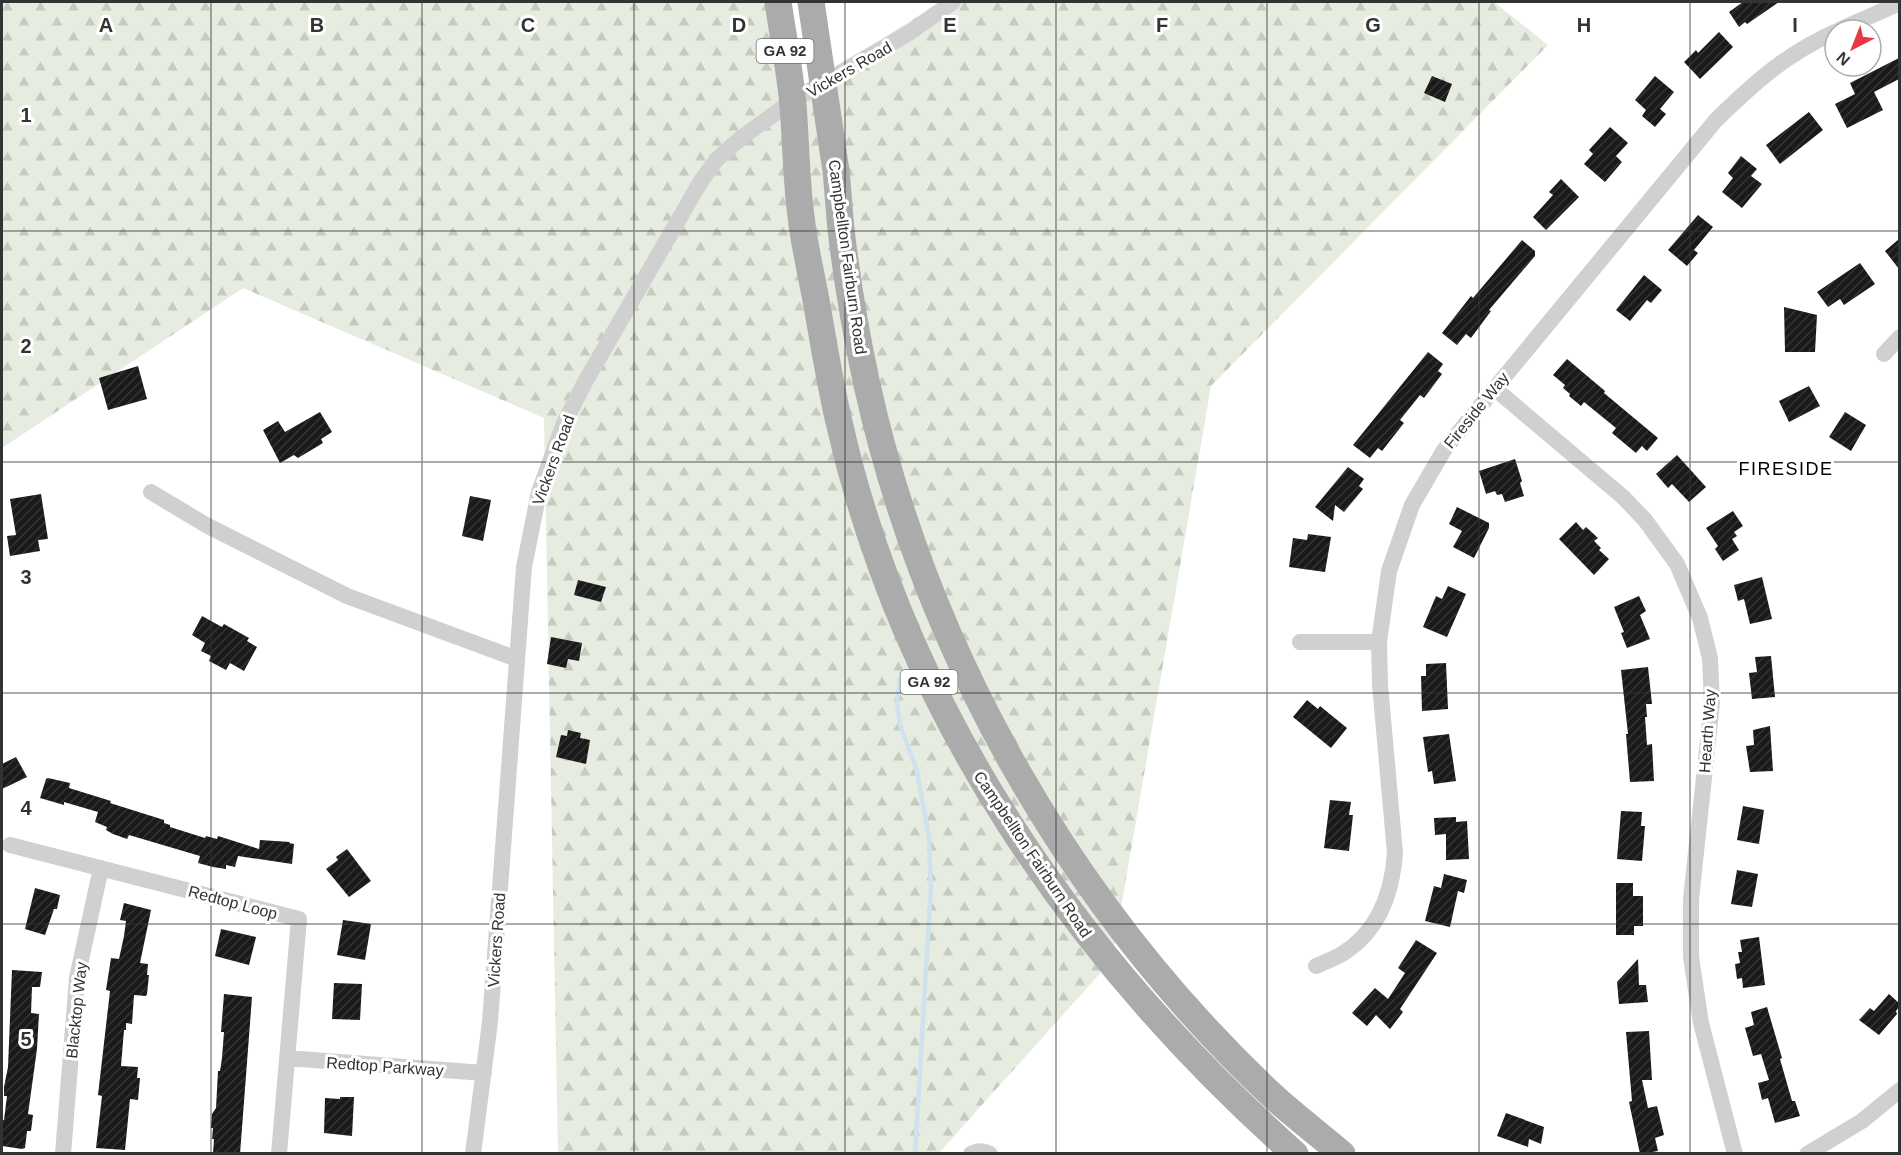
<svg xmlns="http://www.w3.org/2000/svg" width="1901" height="1155" viewBox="0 0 1901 1155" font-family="Helvetica,sans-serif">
	<defs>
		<pattern id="forest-firs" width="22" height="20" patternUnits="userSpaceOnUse" patternTransform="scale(1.5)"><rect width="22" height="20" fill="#e6ecdf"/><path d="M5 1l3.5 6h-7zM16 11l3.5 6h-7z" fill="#c6cbc0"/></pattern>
		<pattern id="building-hatch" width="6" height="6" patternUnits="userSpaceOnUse" patternTransform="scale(1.5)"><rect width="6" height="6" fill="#1a1a1a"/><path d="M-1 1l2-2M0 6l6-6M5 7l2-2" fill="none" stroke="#333"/></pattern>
	</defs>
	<rect width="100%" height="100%" fill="#fff"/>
	<path fill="url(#forest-firs)" d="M 2,2 L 782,2 L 794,95 L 940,2 L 1494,2 L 1548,45 L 1211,386 L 1112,960 L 939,1153 L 558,1153 L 544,418 L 243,288 L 2,448 Z"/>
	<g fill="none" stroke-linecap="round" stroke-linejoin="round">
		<path stroke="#cfe2ee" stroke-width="4.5" d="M 900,679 L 897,701 L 900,725 L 916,768 L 921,793 L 929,838 L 931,887 L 915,1154"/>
	</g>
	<path fill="url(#building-hatch)" d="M 1743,2 L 1779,2 L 1747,24 L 1745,22 L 1739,27 L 1729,12 Z
		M 1719,32 L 1733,47 L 1700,79 L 1684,62 L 1696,50 L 1698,53 Z
		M 1899,58 L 1899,79 L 1874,92 L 1883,110 L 1847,128 L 1835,104 L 1855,94 L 1850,83 Z
		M 1432,76 L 1452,84 L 1445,102 L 1424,93 Z
		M 1655,76 L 1674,92 L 1660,109 L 1666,114 L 1655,127 L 1642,116 L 1646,110 L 1635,100 Z
		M 1809,112 L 1823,130 L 1780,164 L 1766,145 Z
		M 1610,127 L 1628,143 L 1616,156 L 1622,162 L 1605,182 L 1584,164 L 1593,154 L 1589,150 Z
		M 1741,156 L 1757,169 L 1751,176 L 1762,184 L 1742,208 L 1722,192 L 1733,178 L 1728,173 Z
		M 1561,179 L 1579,197 L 1546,230 L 1533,217 L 1553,195 L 1549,192 Z
		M 1698,215 L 1713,227 L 1694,250 L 1698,253 L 1687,266 L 1668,250 Z
		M 1899,239 L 1899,269 L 1885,251 Z
		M 1522,240 L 1535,251 L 1535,256 L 1489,310 L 1491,311 L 1471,338 L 1466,334 L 1457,345 L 1442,333 L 1471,296 L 1473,298 Z
		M 1860,263 L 1875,284 L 1844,305 L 1840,299 L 1828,307 L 1817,292 Z
		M 1644,275 L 1662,290 L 1651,303 L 1647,300 L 1630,321 L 1616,310 Z
		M 1784,307 L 1817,315 L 1815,352 L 1785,352 Z
		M 1428,352 L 1443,364 L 1438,371 L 1442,374 L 1424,398 L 1420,395 L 1400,420 L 1404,423 L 1382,451 L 1378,448 L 1370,458 L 1353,445 Z
		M 1567,359 L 1605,391 L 1604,393 L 1658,438 L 1647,451 L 1642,446 L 1636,453 L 1612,433 L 1616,428 L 1584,402 L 1581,406 L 1569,396 L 1570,394 L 1563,388 L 1565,385 L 1553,375 Z
		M 138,366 L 147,399 L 108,410 L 99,378 Z
		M 1809,386 L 1820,406 L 1789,422 L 1779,401 Z
		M 320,412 L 332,432 L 321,439 L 323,443 L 298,458 L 294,455 L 280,463 L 263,430 L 278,421 L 285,432 Z
		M 1845,412 L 1866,425 L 1851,451 L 1829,437 Z
		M 1677,455 L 1706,487 L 1689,502 L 1672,484 L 1668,488 L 1656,474 Z
		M 1515,459 L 1522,481 L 1520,483 L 1524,496 L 1505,502 L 1502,494 L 1497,495 L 1495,491 L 1486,494 L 1479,471 Z
		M 1348,467 L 1364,479 L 1359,486 L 1363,489 L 1344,512 L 1335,505 L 1333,521 L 1315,507 Z
		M 41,494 L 48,539 L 38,540 L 40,551 L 10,556 L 7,536 L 16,535 L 10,499 Z
		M 470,496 L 491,500 L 483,541 L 462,536 Z
		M 1457,507 L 1489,523 L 1489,528 L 1474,558 L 1453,547 L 1462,531 L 1449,524 Z
		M 1733,511 L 1743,526 L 1734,532 L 1737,536 L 1732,539 L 1739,550 L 1723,561 L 1715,549 L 1718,546 L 1706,528 Z
		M 1576,522 L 1583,530 L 1586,527 L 1598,538 L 1594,541 L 1601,548 L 1599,550 L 1609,559 L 1594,575 L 1559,539 Z
		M 1308,534 L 1331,537 L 1325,572 L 1289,567 L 1293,538 L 1307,540 Z
		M 1762,577 L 1772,619 L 1750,624 L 1744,599 L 1738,601 L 1734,585 Z
		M 578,580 L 606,587 L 601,602 L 574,595 Z
		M 1448,586 L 1466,594 L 1447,637 L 1423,627 L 1436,596 L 1442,599 Z
		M 1639,596 L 1646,611 L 1640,615 L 1650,639 L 1627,648 L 1621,633 L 1624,632 L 1614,607 Z
		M 202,616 L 222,627 L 224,624 L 249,638 L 247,641 L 257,647 L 244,671 L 230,663 L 226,670 L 209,661 L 211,656 L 201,651 L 205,643 L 192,635 Z
		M 551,637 L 582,643 L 579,661 L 568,659 L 566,668 L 547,664 Z
		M 1771,656 L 1775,697 L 1752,699 L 1749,673 L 1757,672 L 1755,657 Z
		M 1446,663 L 1448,709 L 1422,711 L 1421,676 L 1426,676 L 1426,664 Z
		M 1648,667 L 1652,704 L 1646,704 L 1647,717 L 1645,717 L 1647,745 L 1652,744 L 1654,781 L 1630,782 L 1626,734 L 1628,734 L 1621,670 Z
		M 1307,700 L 1318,709 L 1320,706 L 1347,728 L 1331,748 L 1293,717 Z
		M 1770,726 L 1773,771 L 1750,772 L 1746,746 L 1754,745 L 1753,730 Z
		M 568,730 L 581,733 L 580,738 L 590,740 L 586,764 L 556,757 L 561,735 L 567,736 Z
		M 1449,734 L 1456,781 L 1434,784 L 1432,771 L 1428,772 L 1423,737 Z
		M 16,757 L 27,777 L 2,789 L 2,764 Z
		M 48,778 L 70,783 L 69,788 L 111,801 L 110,803 L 164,820 L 164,823 L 170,825 L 170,827 L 205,838 L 206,836 L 217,839 L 218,836 L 259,849 L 260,840 L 290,842 L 289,843 L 294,844 L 292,864 L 238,856 L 235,867 L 226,865 L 226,869 L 213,867 L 198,863 L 200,856 L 129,835 L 127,839 L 113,834 L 106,830 L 107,827 L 95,822 L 98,812 L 64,802 L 64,805 L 40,798 L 46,779 Z
		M 1330,800 L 1351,802 L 1349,815 L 1353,815 L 1349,851 L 1324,848 Z
		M 1743,806 L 1764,810 L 1759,844 L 1737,840 Z
		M 1621,811 L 1642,812 L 1641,826 L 1645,826 L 1642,861 L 1617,859 Z
		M 1456,817 L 1456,822 L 1467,821 L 1469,859 L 1446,860 L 1446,834 L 1435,835 L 1434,818 Z
		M 347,849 L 371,881 L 349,897 L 326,869 L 338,860 L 336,857 Z
		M 1737,870 L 1758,874 L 1752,907 L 1731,904 Z
		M 1444,874 L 1467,880 L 1464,893 L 1458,891 L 1450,927 L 1425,921 L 1434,886 L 1441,888 Z
		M 1616,883 L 1633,883 L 1633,896 L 1643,896 L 1643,926 L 1634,926 L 1634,935 L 1616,935 Z
		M 35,888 L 60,895 L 57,909 L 54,909 L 45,935 L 25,929 Z
		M 124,903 L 151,910 L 140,963 L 148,964 L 147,975 L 149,975 L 147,994 L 146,996 L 134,995 L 132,1024 L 126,1023 L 126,1030 L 124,1030 L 121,1066 L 138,1067 L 137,1078 L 140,1078 L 138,1100 L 130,1099 L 125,1150 L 96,1148 L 102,1096 L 98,1095 L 110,991 L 106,990 L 111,958 L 119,959 L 124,936 L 126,921 L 120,920 Z
		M 343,920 L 371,924 L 365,960 L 337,955 Z
		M 221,929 L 256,937 L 249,965 L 215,956 Z
		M 1759,937 L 1765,985 L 1743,988 L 1742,978 L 1737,979 L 1735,964 L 1740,963 L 1738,952 L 1742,952 L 1740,940 Z
		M 1416,940 L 1437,953 L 1400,1009 L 1403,1012 L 1390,1029 L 1376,1015 L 1367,1026 L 1352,1013 L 1375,988 L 1388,999 L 1405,973 L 1398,968 Z
		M 1638,959 L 1639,985 L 1646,985 L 1648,1002 L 1619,1004 L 1617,982 Z
		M 12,970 L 42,972 L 40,987 L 32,987 L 31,1013 L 39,1014 L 37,1049 L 28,1114 L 33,1115 L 31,1131 L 27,1131 L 25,1148 L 22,1149 L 2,1146 L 2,1120 L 4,1120 L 7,1096 L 4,1096 L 4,1087 L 8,1067 Z
		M 334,983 L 362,984 L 360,1020 L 332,1019 Z
		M 224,994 L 252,997 L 240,1154 L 213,1154 L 214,1139 L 212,1139 L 213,1128 L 211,1128 L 212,1114 L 216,1108 L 218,1071 L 220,1071 L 222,1058 L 224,1032 L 221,1032 Z
		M 1889,994 L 1899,1003 L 1899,1007 L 1896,1011 L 1897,1014 L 1879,1035 L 1859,1020 L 1870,1008 L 1874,1011 Z
		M 1767,1007 L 1782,1058 L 1780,1059 L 1792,1101 L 1795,1101 L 1800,1116 L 1775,1123 L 1768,1098 L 1762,1100 L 1758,1083 L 1769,1080 L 1761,1054 L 1753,1056 L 1745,1028 L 1754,1025 L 1751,1012 Z
		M 1649,1031 L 1652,1080 L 1642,1080 L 1648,1108 L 1657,1106 L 1664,1135 L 1655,1138 L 1658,1151 L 1640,1154 L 1629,1102 L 1632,1101 L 1626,1032 Z
		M 340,1097 L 354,1097 L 352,1136 L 324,1133 L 325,1098 L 340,1099 Z
		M 1506,1113 L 1544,1127 L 1541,1144 L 1529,1139 L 1528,1147 L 1497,1136 Z"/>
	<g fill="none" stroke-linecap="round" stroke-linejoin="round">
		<path stroke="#d0d0d0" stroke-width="16" d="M 1839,30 L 1900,3
			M 1884,354 L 1900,337
			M 1494,388 L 1623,497 L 1645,520 L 1677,564 L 1700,618 L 1710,658 L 1712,703 L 1691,899 L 1691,957 L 1701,1023 L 1735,1154
			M 151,492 L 206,525 L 347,596 L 517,659
			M 1300,642 L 1379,642
			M 10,845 L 299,919 L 279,1154
			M 1316,966 C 1324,962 1334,959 1342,954 C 1378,932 1392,894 1395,853 L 1380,685 L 1379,642 L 1389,571 L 1412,505 L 1444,450 L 1716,120 C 1754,83 1786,54 1835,32
			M 287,1058 L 484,1073
			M 63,1154 L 77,978 L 101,868
			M 473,1154 L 490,1022 L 524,567 L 539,492 L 564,423 L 585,382 L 701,181 L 717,159 L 741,138 L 792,101 L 912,31 L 953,2
			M 971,1154 C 978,1150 983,1150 990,1154
			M 1807,1154 L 1862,1121 L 1900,1090"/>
		<path stroke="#ababab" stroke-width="27" d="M 778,2 C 783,36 790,71 793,105 C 796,142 796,179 801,216 C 804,246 812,276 817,306 C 824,345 830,384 839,422 C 904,711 1076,959 1295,1154
			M 811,2 C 819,58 828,114 836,171 C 838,190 839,210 841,229 C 847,282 856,334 867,385 C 927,655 1073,910 1276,1099 C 1297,1118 1320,1135 1342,1154"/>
	</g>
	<path fill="none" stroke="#333" stroke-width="1.5" stroke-opacity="0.55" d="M 211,2 L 211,1154M 422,2 L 422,1154M 634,2 L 634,1154M 845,2 L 845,1154M 1056,2 L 1056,1154M 1267,2 L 1267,1154M 1479,2 L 1479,1154M 1690,2 L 1690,1154M 2,231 L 1900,231M 2,462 L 1900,462M 2,693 L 1900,693M 2,924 L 1900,924"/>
	<g text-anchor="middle" stroke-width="6" stroke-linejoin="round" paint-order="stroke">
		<g fill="#fff" stroke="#707070" stroke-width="1.5">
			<rect x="756.5" y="39" width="57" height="24" rx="4.5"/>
			<rect x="900.5" y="670" width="57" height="24" rx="4.5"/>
		</g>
		<g font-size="15" font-weight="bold" fill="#333">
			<text x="785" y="56">GA 92</text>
			<text x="929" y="687">GA 92</text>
		</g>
		<g font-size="16" fill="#333" stroke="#fff">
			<text transform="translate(849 69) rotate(-30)" y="6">Vickers Road</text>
			<text transform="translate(848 257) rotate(82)" y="6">Campbellton Fairburn Road</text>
			<text transform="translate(1476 410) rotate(-51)" y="6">Fireside Way</text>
			<text transform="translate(553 460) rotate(-70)" y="6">Vickers Road</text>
			<text transform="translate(1707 731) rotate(-86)" y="6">Hearth Way</text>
			<text transform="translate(1033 854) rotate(56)" y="6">Campbellton Fairburn Road</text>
			<text transform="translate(233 902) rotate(15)" y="6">Redtop Loop</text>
			<text transform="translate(496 940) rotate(-86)" y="6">Vickers Road</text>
			<text transform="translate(76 1010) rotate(-84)" y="6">Blacktop Way</text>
			<text transform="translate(385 1066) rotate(4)" y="6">Redtop Parkway</text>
		</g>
		<g font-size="18" letter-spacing="1.5" fill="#000" stroke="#fff">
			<text x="1786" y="475">FIRESIDE</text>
		</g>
	</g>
	<g font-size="20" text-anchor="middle" font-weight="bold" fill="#333" stroke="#fff" stroke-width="6" stroke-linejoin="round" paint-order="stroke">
		<text x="106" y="32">A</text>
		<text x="317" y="32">B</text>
		<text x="528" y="32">C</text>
		<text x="739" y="32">D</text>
		<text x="950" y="32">E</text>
		<text x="1162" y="32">F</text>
		<text x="1373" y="32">G</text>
		<text x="1584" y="32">H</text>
		<text x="1795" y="32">I</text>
		<text x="26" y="122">1</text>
		<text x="26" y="353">2</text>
		<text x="26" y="584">3</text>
		<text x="26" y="815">4</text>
		<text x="26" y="1046">5</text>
	</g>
	<rect width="1901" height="1155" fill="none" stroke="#333333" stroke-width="6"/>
	<g transform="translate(1853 48) rotate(222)"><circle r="28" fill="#ffffff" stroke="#adadad" stroke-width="1.5"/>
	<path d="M0-4.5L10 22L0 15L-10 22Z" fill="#e63946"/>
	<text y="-9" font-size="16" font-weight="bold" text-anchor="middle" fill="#333333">N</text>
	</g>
</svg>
